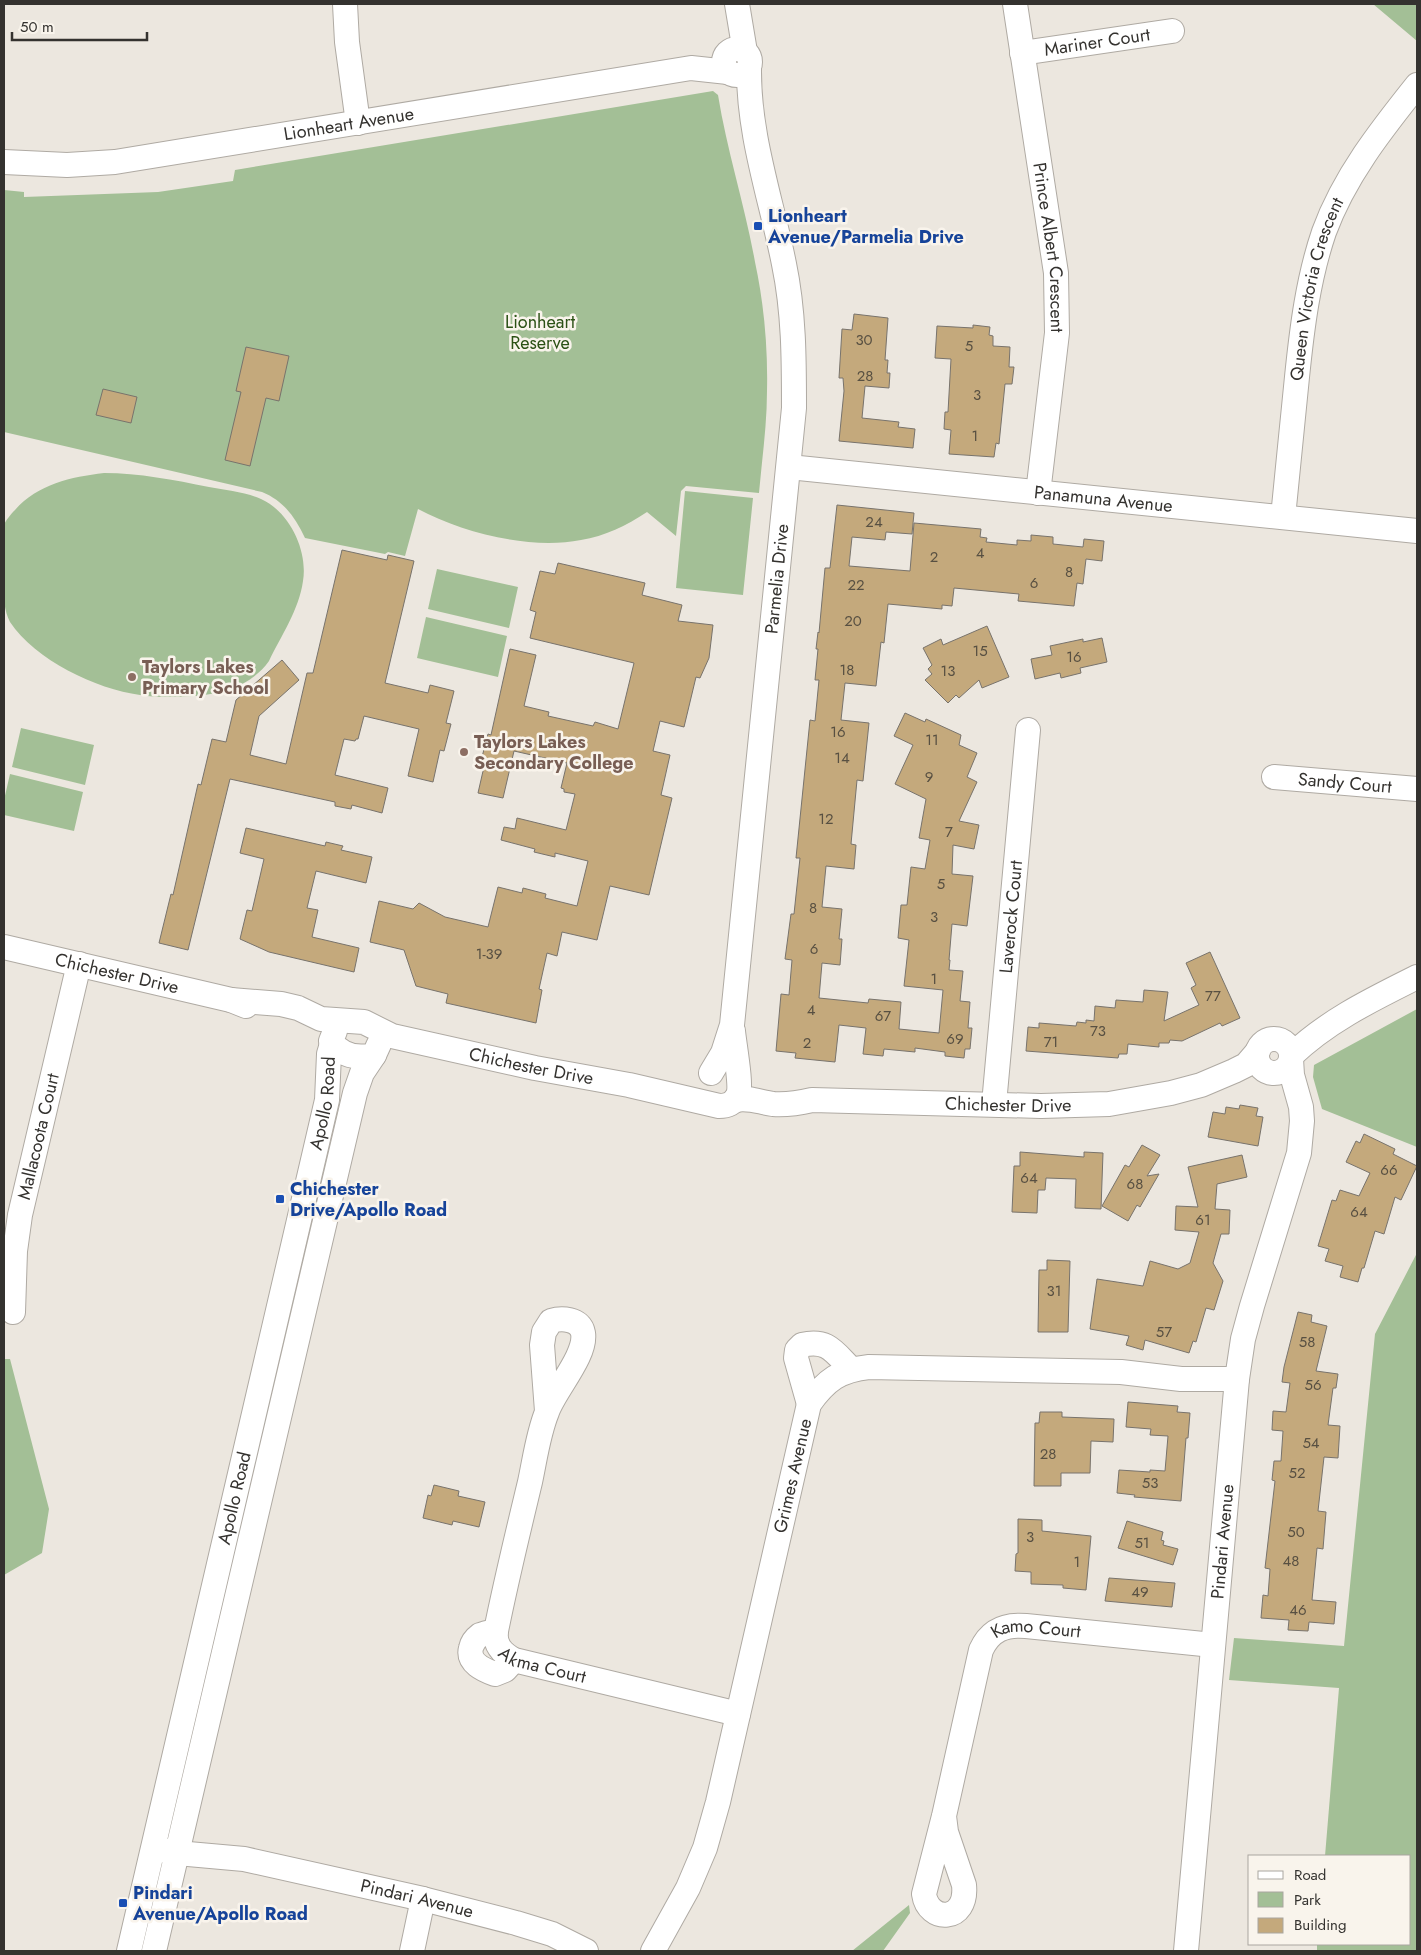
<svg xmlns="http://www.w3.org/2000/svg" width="1421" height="1955" viewBox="0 0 1421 1955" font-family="Jost,sans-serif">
	<rect width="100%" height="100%" fill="#ece7df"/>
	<path fill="#a3bf96" d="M 1373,4 L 1417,4 L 1417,41 Z
		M 713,91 L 718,95 C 727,151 745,206 755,262 C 764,304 768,348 767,391 C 767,425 762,459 759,493 L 686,486 L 681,491 L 676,536 L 647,512 C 626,526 605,536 581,540 C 530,550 463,533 418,509 L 405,556 L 388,552 L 385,554 L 305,538 C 295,517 284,501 262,492 L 4,432 L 4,190 L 24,192 L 24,197 L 158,192 L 233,181 L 235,170 Z
		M 104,473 C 139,473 174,480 209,487 C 226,490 245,492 261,499 C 290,512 308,551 303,581 C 299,610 281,636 269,661 C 252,685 224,693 196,696 C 177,697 158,698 140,695 C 96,689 35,660 10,622 C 0,603 4,573 4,552 C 4,544 2,532 4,525 C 6,520 11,514 15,510 C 38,484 71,477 104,473 Z
		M 685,491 L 753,498 L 743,595 L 676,588 Z
		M 437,569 L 518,587 L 509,628 L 428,609 Z
		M 426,617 L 507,636 L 498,677 L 417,658 Z
		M 21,728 L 94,745 L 85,785 L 12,767 Z
		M 10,774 L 83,792 L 74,831 L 4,815 L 4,800 Z
		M 1417,1009 L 1417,1147 L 1322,1109 L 1313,1077 L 1314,1065 Z
		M 1417,1253 L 1417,1951 L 1317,1951 L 1317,1944 L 1410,1944 L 1410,1856 L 1325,1856 L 1339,1688 L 1229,1680 L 1234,1638 L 1344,1646 L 1375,1334 Z
		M 4,1359 L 10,1359 L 49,1509 L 42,1553 L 4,1575 Z
		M 909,1905 L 910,1913 L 883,1951 L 852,1951 Z"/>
	<path fill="#c4a97c" stroke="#78736c" d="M 854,314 L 888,318 L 885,360 L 888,360 L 887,373 L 890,373 L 889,388 L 865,386 L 862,418 L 899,422 L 898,427 L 915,429 L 913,448 L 839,441 L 844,391 L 843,378 L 839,378 L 842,329 L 852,330 Z
		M 973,325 L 990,327 L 989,335 L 993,336 L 993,346 L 1010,347 L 1009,367 L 1014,367 L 1012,384 L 1005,384 L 999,444 L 996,443 L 994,457 L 949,454 L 951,430 L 944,429 L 945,412 L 948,412 L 951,359 L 935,358 L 937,326 L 973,328 Z
		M 246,347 L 289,356 L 279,401 L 266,398 L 250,466 L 225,460 L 241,392 L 236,391 Z
		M 103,389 L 137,397 L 131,423 L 96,415 Z
		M 837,505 L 914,513 L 912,534 L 886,532 L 885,540 L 852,537 L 849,566 L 910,571 L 914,523 L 981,529 L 980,537 L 987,538 L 986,542 L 1017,545 L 1017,540 L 1031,541 L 1031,535 L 1053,537 L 1053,544 L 1083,547 L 1084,539 L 1104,541 L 1102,561 L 1086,559 L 1083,584 L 1077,583 L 1074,606 L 1018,601 L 1019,594 L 954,588 L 952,606 L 942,605 L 942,609 L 888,604 L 884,643 L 881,642 L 876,686 L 845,683 L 841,720 L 869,723 L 863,781 L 857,780 L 851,844 L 856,845 L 854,869 L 826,866 L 822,907 L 842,909 L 839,939 L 842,939 L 840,965 L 822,963 L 819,998 L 868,1003 L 869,999 L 901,1002 L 899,1029 L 939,1033 L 943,990 L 904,986 L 909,940 L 898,938 L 901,905 L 907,905 L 911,867 L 925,869 L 930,840 L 919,838 L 926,799 L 895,784 L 913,745 L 894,736 L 905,713 L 925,722 L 926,719 L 961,735 L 959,745 L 977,753 L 967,777 L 977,782 L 959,821 L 979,825 L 974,849 L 953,845 L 952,874 L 973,876 L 967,926 L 952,924 L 949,960 L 950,960 L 949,970 L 963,971 L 960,1001 L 970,1002 L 968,1028 L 972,1028 L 970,1049 L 965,1049 L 964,1058 L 945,1056 L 945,1052 L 915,1048 L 915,1052 L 884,1049 L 883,1056 L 863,1054 L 866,1028 L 839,1025 L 835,1062 L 795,1058 L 796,1053 L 776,1051 L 781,994 L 789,995 L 792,960 L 785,959 L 791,914 L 794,914 L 796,895 L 800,858 L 796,858 L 810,720 L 815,721 L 819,680 L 815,680 L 818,649 L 816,649 L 818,632 L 819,633 L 825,568 L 830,568 Z
		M 342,550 L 387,560 L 388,555 L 414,561 L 385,683 L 428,693 L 430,685 L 454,691 L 446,723 L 451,724 L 444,751 L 440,750 L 433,782 L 408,776 L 419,729 L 364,716 L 358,739 L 356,739 L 355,741 L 344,739 L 335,775 L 388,788 L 382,813 L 352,805 L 351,809 L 335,806 L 335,802 L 230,779 L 188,950 L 159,943 L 171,894 L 173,895 L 198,784 L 201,785 L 212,739 L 226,742 L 236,700 L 282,660 L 299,680 L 259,716 L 250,755 L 286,764 L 307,673 L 313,673 Z
		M 558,563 L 645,583 L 642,595 L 682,605 L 678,621 L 713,625 L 709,658 L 700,678 L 696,677 L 684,727 L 660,721 L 653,751 L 670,755 L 661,795 L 672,798 L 649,895 L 610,886 L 597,940 L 562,932 L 557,956 L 547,953 L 539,989 L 542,990 L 536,1023 L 446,1003 L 448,994 L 416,986 L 404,950 L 370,942 L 379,901 L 413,909 L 419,903 L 445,917 L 488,927 L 498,887 L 522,893 L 523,888 L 546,894 L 545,898 L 577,906 L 588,861 L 555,853 L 555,857 L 534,852 L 535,849 L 501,840 L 504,827 L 515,829 L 517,818 L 566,830 L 575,794 L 564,792 L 564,789 L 561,788 L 567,763 L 514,751 L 503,798 L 478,793 L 486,758 L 482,757 L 488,734 L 491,735 L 510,649 L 536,655 L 524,706 L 549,712 L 548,716 L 593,726 L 595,722 L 618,729 L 634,663 L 530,638 L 536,612 L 530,610 L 540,571 L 555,574 Z
		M 987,626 L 1009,677 L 982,688 L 979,680 L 959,698 L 956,695 L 948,703 L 925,680 L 932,674 L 928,669 L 932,665 L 923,648 L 941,639 L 943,645 Z
		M 1102,638 L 1107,662 L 1080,668 L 1081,673 L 1061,678 L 1060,673 L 1035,679 L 1031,659 L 1052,655 L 1050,646 L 1083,639 L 1083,642 Z
		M 246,828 L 325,846 L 326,842 L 343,846 L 341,850 L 372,857 L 366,883 L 316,871 L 307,908 L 318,910 L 312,937 L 359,948 L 354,972 L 269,952 L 240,939 L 247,910 L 252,911 L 264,859 L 240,853 Z
		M 1210,952 L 1240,1018 L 1222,1026 L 1220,1023 L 1182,1041 L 1170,1040 L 1169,1043 L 1159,1043 L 1159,1047 L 1128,1044 L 1127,1054 L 1119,1054 L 1118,1058 L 1026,1051 L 1028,1027 L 1039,1028 L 1039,1023 L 1076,1026 L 1077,1022 L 1086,1023 L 1086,1020 L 1094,1021 L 1095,1006 L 1115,1008 L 1116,1000 L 1143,1002 L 1144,990 L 1168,992 L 1164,1021 L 1199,1005 L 1191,988 L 1196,985 L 1186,963 Z
		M 1240,1105 L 1258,1108 L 1256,1116 L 1263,1117 L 1258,1146 L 1208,1137 L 1213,1112 L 1225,1114 L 1226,1107 L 1239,1109 Z
		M 1364,1134 L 1395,1149 L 1393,1154 L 1417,1166 L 1401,1200 L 1395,1197 L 1384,1234 L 1375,1231 L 1364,1268 L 1362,1268 L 1358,1282 L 1340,1277 L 1343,1266 L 1325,1261 L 1329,1249 L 1318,1246 L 1332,1200 L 1336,1201 L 1340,1190 L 1359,1196 L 1370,1173 L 1346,1162 L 1356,1141 L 1360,1143 Z
		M 1142,1145 L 1160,1155 L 1147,1176 L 1159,1174 L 1140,1207 L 1137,1205 L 1128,1221 L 1102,1206 L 1125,1165 L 1129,1167 Z
		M 1020,1152 L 1084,1157 L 1084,1152 L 1103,1153 L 1101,1209 L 1075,1208 L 1076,1179 L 1046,1178 L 1045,1190 L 1038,1190 L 1037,1213 L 1012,1212 L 1014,1166 L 1020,1166 Z
		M 1242,1155 L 1247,1177 L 1217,1184 L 1215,1209 L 1230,1210 L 1229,1234 L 1221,1234 L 1213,1263 L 1223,1281 L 1214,1310 L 1206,1308 L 1196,1342 L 1193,1341 L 1189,1353 L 1145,1340 L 1143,1350 L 1126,1345 L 1129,1336 L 1090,1329 L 1097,1279 L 1143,1286 L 1150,1261 L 1178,1269 L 1190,1263 L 1199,1232 L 1175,1230 L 1176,1206 L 1198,1207 L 1188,1167 Z
		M 1047,1260 L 1070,1261 L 1068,1332 L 1038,1332 L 1039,1270 L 1047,1270 Z
		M 1298,1312 L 1312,1315 L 1311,1322 L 1327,1326 L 1316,1371 L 1338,1374 L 1336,1388 L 1333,1388 L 1328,1425 L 1340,1426 L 1338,1458 L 1324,1457 L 1318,1511 L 1326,1512 L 1323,1549 L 1317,1548 L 1312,1600 L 1336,1602 L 1334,1624 L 1309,1622 L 1308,1631 L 1288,1630 L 1289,1620 L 1261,1618 L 1263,1595 L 1268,1596 L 1270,1569 L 1265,1568 L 1275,1481 L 1272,1480 L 1274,1461 L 1281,1461 L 1283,1431 L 1272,1430 L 1273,1411 L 1286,1412 L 1290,1383 L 1282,1382 L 1284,1367 Z
		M 1128,1402 L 1178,1406 L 1177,1412 L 1190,1413 L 1188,1438 L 1186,1438 L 1181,1501 L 1134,1497 L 1135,1495 L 1117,1493 L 1119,1470 L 1150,1472 L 1150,1470 L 1165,1471 L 1168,1436 L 1150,1435 L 1151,1429 L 1126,1427 Z
		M 1040,1412 L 1062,1412 L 1062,1417 L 1114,1419 L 1113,1442 L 1091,1441 L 1090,1473 L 1061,1473 L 1061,1486 L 1034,1486 L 1035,1423 L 1039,1423 Z
		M 434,1485 L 459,1491 L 458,1496 L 485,1502 L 479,1527 L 453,1521 L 452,1525 L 423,1518 L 428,1495 L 431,1496 Z
		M 1018,1519 L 1042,1520 L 1042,1531 L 1091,1536 L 1086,1590 L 1063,1588 L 1063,1585 L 1031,1584 L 1031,1572 L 1015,1571 L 1016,1554 L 1018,1553 Z
		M 1127,1521 L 1163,1532 L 1161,1540 L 1164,1541 L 1163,1545 L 1178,1549 L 1173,1565 L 1118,1548 Z
		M 1109,1578 L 1175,1583 L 1172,1607 L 1105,1601 Z"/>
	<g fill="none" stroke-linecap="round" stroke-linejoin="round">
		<g stroke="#afaaa3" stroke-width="26">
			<g id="minor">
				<path d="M 345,4 L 347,42 L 358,123"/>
				<path d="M 737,4 L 745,52"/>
				<path id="s1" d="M 1015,4 L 1056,273 L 1057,333 L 1038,493"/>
				<circle cx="737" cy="62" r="13"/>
				<path id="s2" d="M 1022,53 L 1172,31"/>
				<path id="s3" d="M 4,162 L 67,165 L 115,162 L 691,68 L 728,72"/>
				<path id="s4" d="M 789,467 L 1417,531"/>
				<path id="s5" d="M 1283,517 C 1288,471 1292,424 1297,377 C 1302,328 1308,279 1324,232 C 1344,177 1381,130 1417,85"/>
				<path id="s6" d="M 1274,777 L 1417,789"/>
				<path id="s7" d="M 4,947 L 231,1000 L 246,1006"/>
				<path id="s8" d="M 231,1000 L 281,1004 L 298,1008 L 321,1019 L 364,1022 L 392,1036 L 535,1068 L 629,1085 L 719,1106 C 727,1106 735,1103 738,1095 C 742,1086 734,1043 733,1031"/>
				<path d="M 335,1031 L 331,1041 C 341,1056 357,1059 374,1055 L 379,1044"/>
				<circle cx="1274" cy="1056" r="17"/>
				<path d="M 1291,1056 C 1327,1021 1373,999 1417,977"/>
				<path id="s9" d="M 711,1073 L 723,1053 L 732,1025 L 794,408 C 794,360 794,312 784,264 C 771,198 748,135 749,67"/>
				<path id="s10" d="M 735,1100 C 749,1097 759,1102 773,1104 C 787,1105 799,1103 812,1100 L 1041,1106 L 1109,1104 L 1171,1093 L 1201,1085 L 1234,1071 L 1246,1065 L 1258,1051"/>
				<path id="s11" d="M 994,1104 L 1028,730"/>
				<path id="s12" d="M 13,1312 L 15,1251 L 20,1215 L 79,964"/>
				<path d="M 809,1404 L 796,1358 L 797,1350 L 802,1345 C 828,1339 834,1352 851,1369"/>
				<path id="s13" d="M 547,1411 L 542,1345 L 544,1332 L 551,1321 C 561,1318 580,1318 583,1333 C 587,1355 554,1391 547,1412 C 538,1434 535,1459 530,1482 C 518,1532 506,1581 496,1631 C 494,1645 502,1653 514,1660 L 738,1714"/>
				<path d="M 496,1631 C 491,1632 485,1633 480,1635 C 476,1638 472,1643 471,1648 C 467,1663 484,1670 495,1674 L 505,1670 L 514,1660"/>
				<path id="s14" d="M 944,1816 L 946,1832 L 964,1885 C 968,1923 928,1923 924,1894 L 944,1816 L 981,1650 C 990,1630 1005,1624 1026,1626 L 1213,1645"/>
				<path id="s15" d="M 162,1850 L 177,1853 L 244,1859 L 423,1899 L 516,1923 L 552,1934 L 586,1951"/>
				<path id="s16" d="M 129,1951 L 327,1100 L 329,1054 L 332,1044"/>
				<path d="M 154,1951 L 355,1093 L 362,1073 L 374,1055"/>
				<path d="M 412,1951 L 423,1899"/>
				<path id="s17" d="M 653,1951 L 688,1888 L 705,1848 L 718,1802 L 809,1404 C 826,1380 840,1370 869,1367 L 1121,1372 L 1181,1379 L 1237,1379"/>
				<path id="s18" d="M 1186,1951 L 1237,1379 L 1243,1339 L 1252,1306 L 1299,1153 L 1302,1121 L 1301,1107 L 1292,1075 L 1291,1059"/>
			</g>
		</g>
		<use href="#minor" stroke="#fff" stroke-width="24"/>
	</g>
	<g fill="#1a4fb4" stroke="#f9f4ec" stroke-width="2">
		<rect x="753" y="221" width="10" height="10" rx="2.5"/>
		<rect x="275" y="1194" width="10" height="10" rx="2.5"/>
		<rect x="118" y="1898" width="10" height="10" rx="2.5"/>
	</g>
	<g fill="#8d6e63" stroke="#f9f4ec" stroke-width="2">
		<circle cx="132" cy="677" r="5"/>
		<circle cx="464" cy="752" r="5"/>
	</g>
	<g text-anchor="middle" stroke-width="5" stroke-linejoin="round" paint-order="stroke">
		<g font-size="15" fill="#585042">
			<text x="864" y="345">30</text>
			<text x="969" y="351">5</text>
			<text x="865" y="381">28</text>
			<text x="977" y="400">3</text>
			<text x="975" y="441">1</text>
			<text x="874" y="527">24</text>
			<text x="980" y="558">4</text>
			<text x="934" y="562">2</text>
			<text x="1069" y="577">8</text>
			<text x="1034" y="588">6</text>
			<text x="856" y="590">22</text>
			<text x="853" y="626">20</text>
			<text x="980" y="656">15</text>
			<text x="1074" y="662">16</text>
			<text x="847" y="675">18</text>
			<text x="948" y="676">13</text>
			<text x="838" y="737">16</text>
			<text x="932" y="745">11</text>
			<text x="842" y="763">14</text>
			<text x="929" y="782">9</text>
			<text x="826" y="824">12</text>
			<text x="949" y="837">7</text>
			<text x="941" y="889">5</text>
			<text x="813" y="913">8</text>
			<text x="934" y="922">3</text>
			<text x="814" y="954">6</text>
			<text x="489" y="959">1-39</text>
			<text x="934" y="984">1</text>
			<text x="1213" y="1001">77</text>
			<text x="811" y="1015">4</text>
			<text x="883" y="1021">67</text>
			<text x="1098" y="1036">73</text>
			<text x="955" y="1044">69</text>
			<text x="1051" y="1047">71</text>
			<text x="807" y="1048">2</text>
			<text x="1389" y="1175">66</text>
			<text x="1029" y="1183">64</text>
			<text x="1135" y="1189">68</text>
			<text x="1359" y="1217">64</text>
			<text x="1203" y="1225">61</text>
			<text x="1054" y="1296">31</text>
			<text x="1164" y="1337">57</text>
			<text x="1307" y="1347">58</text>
			<text x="1313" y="1390">56</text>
			<text x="1311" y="1448">54</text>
			<text x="1048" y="1459">28</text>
			<text x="1297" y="1478">52</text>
			<text x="1150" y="1488">53</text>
			<text x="1296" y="1537">50</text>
			<text x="1030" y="1542">3</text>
			<text x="1142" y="1548">51</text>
			<text x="1291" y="1566">48</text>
			<text x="1077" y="1567">1</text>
			<text x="1140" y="1597">49</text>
			<text x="1298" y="1615">46</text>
		</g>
		<g font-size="18" fill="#34322f" stroke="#f9f4ec">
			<text dy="6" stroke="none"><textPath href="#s2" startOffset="76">Mariner Court</textPath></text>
			<text dy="6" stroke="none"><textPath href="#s3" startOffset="348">Lionheart Avenue</textPath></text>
			<text dy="6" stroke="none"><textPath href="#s1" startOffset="246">Prince Albert Crescent</textPath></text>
			<text dy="6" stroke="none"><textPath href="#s5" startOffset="231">Queen Victoria Crescent</textPath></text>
			<text dy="6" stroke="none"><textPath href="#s4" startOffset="316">Panamuna Avenue</textPath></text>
			<text dy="6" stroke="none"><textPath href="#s9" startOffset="501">Parmelia Drive</textPath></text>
			<text dy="6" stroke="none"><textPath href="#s6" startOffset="71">Sandy Court</textPath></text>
			<text dy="6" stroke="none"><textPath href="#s11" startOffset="188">Laverock Court</textPath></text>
			<text dy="6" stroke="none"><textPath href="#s7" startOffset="116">Chichester Drive</textPath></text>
			<text dy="6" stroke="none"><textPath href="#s8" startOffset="310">Chichester Drive</textPath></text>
			<text dy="6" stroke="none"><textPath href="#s16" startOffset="870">Apollo Road</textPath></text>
			<text dy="6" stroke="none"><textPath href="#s10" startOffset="274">Chichester Drive</textPath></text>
			<text dy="6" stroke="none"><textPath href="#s12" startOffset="178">Mallacoota Court</textPath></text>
			<text dy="6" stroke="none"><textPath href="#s17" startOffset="498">Grimes Avenue</textPath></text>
			<text dy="6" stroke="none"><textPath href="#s16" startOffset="465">Apollo Road</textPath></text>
			<text dy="6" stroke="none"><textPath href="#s18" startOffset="411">Pindari Avenue</textPath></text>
			<text dy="6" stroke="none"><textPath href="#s14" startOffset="460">Kamo Court</textPath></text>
			<text dy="6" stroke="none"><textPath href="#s13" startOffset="509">Akma Court</textPath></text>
			<text dy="6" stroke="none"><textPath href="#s15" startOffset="260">Pindari Avenue</textPath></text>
		</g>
		<g font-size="18" font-weight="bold" fill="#164399" stroke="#f9f4ec" text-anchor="start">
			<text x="768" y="222">Lionheart<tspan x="768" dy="21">Avenue/Parmelia Drive</tspan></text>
			<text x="290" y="1195">Chichester<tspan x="290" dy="21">Drive/Apollo Road</tspan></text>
			<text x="133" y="1899">Pindari<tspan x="133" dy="21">Avenue/Apollo Road</tspan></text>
		</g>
		<g font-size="18" fill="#2b5115" stroke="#f9f4ec">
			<text x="540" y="328">Lionheart<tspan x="540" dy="21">Reserve</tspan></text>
		</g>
		<g font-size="18" font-weight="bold" fill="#785e54" stroke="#f9f4ec" text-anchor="start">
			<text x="142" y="673">Taylors Lakes<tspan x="142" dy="21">Primary School</tspan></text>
			<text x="474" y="748">Taylors Lakes<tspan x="474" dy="21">Secondary College</tspan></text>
		</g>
	</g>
	<rect width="1421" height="1955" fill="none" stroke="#34322f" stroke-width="10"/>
	<rect x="1248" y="1855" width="162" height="90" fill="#f9f4ec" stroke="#aaa6a0"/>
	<rect x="1258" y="1871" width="25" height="8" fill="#ffffff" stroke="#aaa6a0"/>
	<text x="1294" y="1880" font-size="15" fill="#34322f">Road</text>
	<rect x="1258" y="1892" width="25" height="15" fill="#a3bf96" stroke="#aaa6a0"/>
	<text x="1294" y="1905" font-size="15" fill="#34322f">Park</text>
	<rect x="1258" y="1918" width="25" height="15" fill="#c4a97c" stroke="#aaa6a0"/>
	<text x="1294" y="1930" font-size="15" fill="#34322f">Building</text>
	<path d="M12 32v8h135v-8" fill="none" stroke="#34322f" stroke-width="2.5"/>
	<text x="20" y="32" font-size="15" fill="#34322f" stroke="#f9f4ec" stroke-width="4" paint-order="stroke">50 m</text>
</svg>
